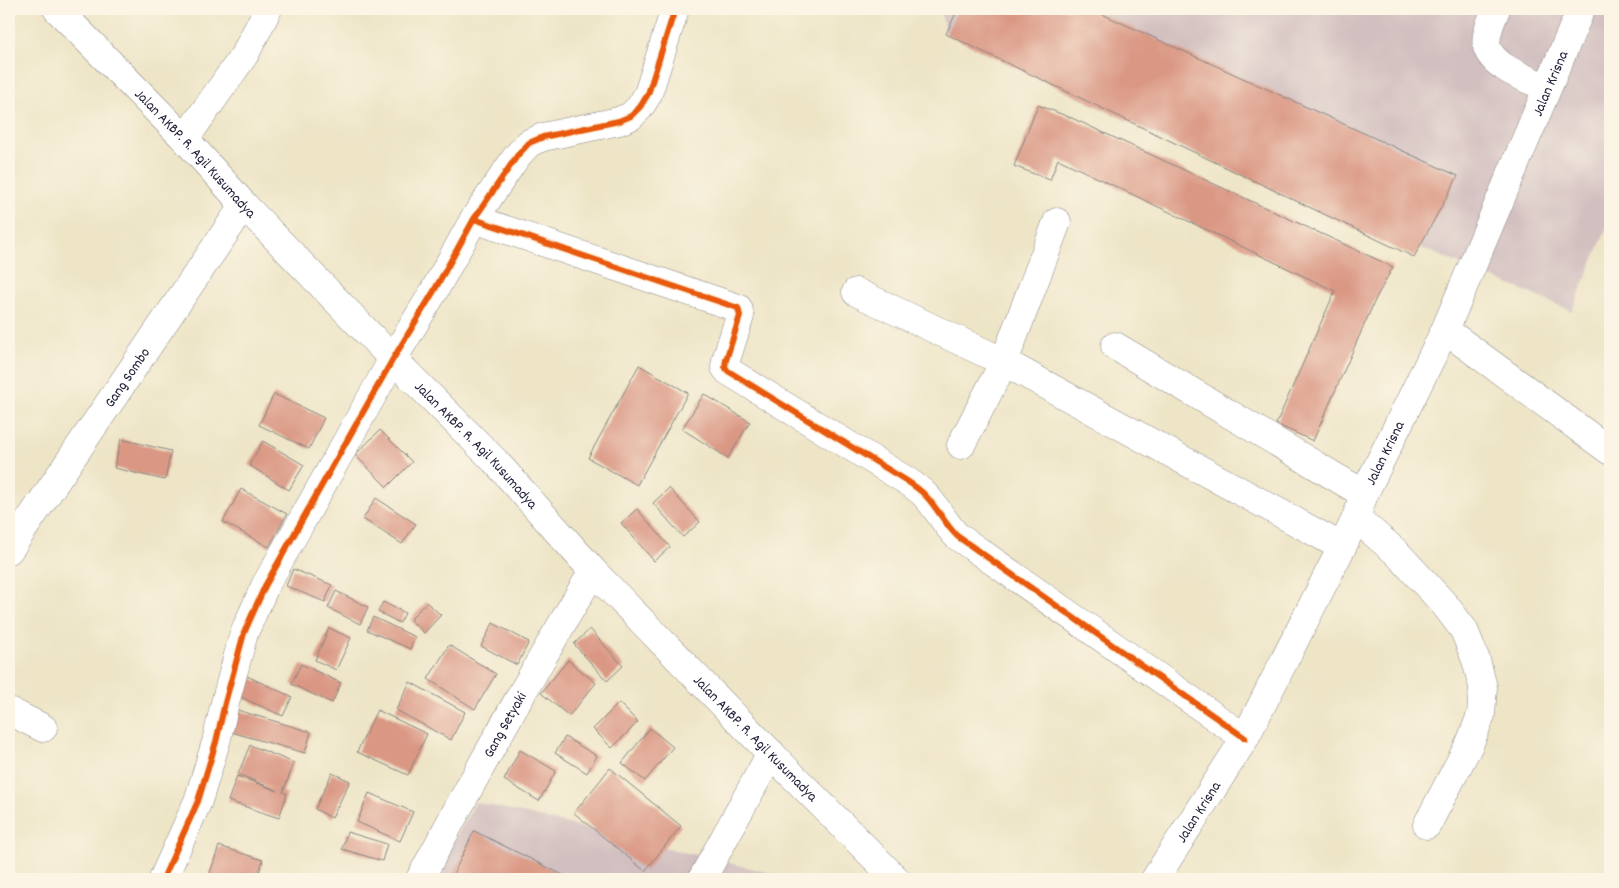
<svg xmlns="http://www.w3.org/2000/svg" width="1619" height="888" viewBox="0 0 1619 888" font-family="Dekko,sans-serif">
	<rect width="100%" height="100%" fill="#fcf5e5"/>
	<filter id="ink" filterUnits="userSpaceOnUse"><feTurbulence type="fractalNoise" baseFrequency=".02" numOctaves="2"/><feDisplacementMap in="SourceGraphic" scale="10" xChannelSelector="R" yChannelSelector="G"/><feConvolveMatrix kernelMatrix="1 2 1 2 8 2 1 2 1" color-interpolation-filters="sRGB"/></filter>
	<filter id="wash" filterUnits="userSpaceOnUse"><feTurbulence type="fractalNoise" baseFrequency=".0096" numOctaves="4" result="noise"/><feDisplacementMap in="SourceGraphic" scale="20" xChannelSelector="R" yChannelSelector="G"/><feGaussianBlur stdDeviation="1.12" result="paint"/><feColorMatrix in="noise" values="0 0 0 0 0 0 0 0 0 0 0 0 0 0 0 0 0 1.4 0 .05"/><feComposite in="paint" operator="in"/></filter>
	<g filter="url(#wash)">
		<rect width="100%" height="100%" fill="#eee5c7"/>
		<path fill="#d2bfc0" d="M 940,9 L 1610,9 L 1610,220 L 1572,311 L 1192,152 L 946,34 Z
			M 476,802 L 796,879 L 432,879 Z"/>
		<g id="blocks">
			<path fill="#da9884" d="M 958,9 L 1091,9 L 1458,176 L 1414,257 L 946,34 Z
				M 1038,105 L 1074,119 L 1393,267 L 1376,298 L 1313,441 L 1276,424 L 1335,291 L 1058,159 L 1050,180 L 1014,166 Z
				M 639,365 L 688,393 L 637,485 L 588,458 Z
				M 274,394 L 324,418 L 309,449 L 259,425 Z
				M 704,394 L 750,422 L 728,458 L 682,429 Z
				M 380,430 L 412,462 L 387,487 L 355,455 Z
				M 121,439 L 171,451 L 165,480 L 114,468 Z
				M 263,441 L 304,465 L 289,490 L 249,465 Z
				M 669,488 L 700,522 L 683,537 L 653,503 Z
				M 241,489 L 287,514 L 269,547 L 223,522 Z
				M 376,498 L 416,524 L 402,544 L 363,519 Z
				M 637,509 L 670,547 L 654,561 L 621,523 Z
				M 293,569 L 332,585 L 325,602 L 286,586 Z
				M 336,591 L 368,607 L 360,624 L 328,608 Z
				M 383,602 L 405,613 L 400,623 L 378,612 Z
				M 426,602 L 441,615 L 424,633 L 410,620 Z
				M 373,617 L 415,637 L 410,649 L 367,630 Z
				M 493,623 L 529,642 L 517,665 L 481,646 Z
				M 329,628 L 351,638 L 336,670 L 315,660 Z
				M 590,629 L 623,666 L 607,681 L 574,644 Z
				M 449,645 L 496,674 L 475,709 L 428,679 Z
				M 568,660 L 596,683 L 569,716 L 541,693 Z
				M 301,664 L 341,683 L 332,703 L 291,684 Z
				M 247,676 L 292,697 L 283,716 L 238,696 Z
				M 410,682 L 465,712 L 451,740 L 396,710 Z
				M 619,703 L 638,722 L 612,748 L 593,729 Z
				M 237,710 L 311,732 L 305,753 L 231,732 Z
				M 377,710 L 427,734 L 408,775 L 357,752 Z
				M 650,728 L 673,747 L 645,781 L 622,763 Z
				M 565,737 L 597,756 L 587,773 L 555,753 Z
				M 250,745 L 294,763 L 283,792 L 287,794 L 279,818 L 228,801 L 237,776 L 278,791 L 238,774 Z
				M 520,750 L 556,771 L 539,801 L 504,780 Z
				M 610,768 L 681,826 L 645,871 L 574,813 Z
				M 332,773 L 350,781 L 332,818 L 315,809 Z
				M 369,793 L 413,812 L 400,841 L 357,822 Z
				M 474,831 L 571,879 L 451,879 Z
				M 347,832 L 387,844 L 382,861 L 342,849 Z
				M 219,846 L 263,860 L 257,879 L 208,879 Z"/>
		</g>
	</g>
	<g filter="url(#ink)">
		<use href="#blocks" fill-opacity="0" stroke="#888481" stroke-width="1"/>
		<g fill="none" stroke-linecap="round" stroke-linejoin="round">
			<g stroke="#888481" stroke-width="29">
				<g id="minor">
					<path d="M 1496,9 C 1492,20 1484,35 1487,47 C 1493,68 1529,79 1547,88"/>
					<path d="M 185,139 L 245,54 L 268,9"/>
					<path d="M 474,219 L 738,308 L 740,316 L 726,360 L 725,367 L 728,371 L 907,481 C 913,485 919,489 924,494 C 937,507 944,523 957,536 L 1245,738"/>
					<path d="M 856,292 L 1004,362 L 1342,547"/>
					<path d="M 1445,330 L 1610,451"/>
					<path d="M 1115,346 L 1364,494"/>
					<path d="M 961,445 L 1004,362 L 1057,222"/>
					<path d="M 1356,518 L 1397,553 L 1445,605 L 1464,630 L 1476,660 L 1483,687 L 1481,715 L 1470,743 L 1427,825"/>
					<path id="s1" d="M 9,550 L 244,205"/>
					<path d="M 9,711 L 43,728"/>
					<path d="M 163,879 L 198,801 L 216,742 L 225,703 L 244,633 L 265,586 L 393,359 L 434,291 L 474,219 L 517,156 L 529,143 L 543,137 L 619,121 L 631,116 L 640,107 L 648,94 L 675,9"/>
					<path id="s2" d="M 420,879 C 475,775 533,672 593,571"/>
					<path d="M 702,879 L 771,753"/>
					<path id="s3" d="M 1155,879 L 1245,738 L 1342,547 L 1356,518 L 1364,494 L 1445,330 L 1581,9"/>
				</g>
			</g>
			<g stroke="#888481" stroke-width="29">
				<g id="major">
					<path id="s4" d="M 57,9 L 185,139 L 244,205 L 393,359 L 495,461 L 593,571 L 791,774 L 896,879"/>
				</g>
			</g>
			<use href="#minor" stroke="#fff" stroke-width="28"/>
			<use href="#major" stroke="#fff" stroke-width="28"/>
			<g stroke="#fcf5e5" stroke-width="9">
				<path id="cycleway" d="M 474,219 L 738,308 L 740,316 L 726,360 L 725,367 L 728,371 L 907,481 C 913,485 919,489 924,494 C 937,507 944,523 957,536 L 1245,738
					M 163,879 L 198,801 L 216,742 L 225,703 L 244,633 L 265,586 L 393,359 L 434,291 L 474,219 L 517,156 L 529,143 L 543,137 L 619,121 L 631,116 L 640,107 L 648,94 L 675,9"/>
			</g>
			<use href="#cycleway" stroke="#e8590c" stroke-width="6"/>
		</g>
	</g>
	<g text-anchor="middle" stroke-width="4" stroke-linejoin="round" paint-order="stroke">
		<g font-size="15" fill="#22223b" stroke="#fcf5e5">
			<text dy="5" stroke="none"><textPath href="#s3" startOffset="890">Jalan Krisna</textPath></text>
			<text dy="5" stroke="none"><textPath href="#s4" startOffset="200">Jalan AKBP. R. Agil Kusumadya</textPath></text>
			<text dy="5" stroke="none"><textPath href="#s1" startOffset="209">Gang Sombo</textPath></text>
			<text dy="5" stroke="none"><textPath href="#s4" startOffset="605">Jalan AKBP. R. Agil Kusumadya</textPath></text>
			<text dy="5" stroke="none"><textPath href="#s3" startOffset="485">Jalan Krisna</textPath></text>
			<text dy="5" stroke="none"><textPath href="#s2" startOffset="176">Gang Setyaki</textPath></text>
			<text dy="5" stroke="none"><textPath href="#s4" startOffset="1010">Jalan AKBP. R. Agil Kusumadya</textPath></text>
			<text dy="5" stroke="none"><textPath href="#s3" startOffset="80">Jalan Krisna</textPath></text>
		</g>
	</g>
	<rect width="1619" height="888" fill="none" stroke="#fcf5e5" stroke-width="30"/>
</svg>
